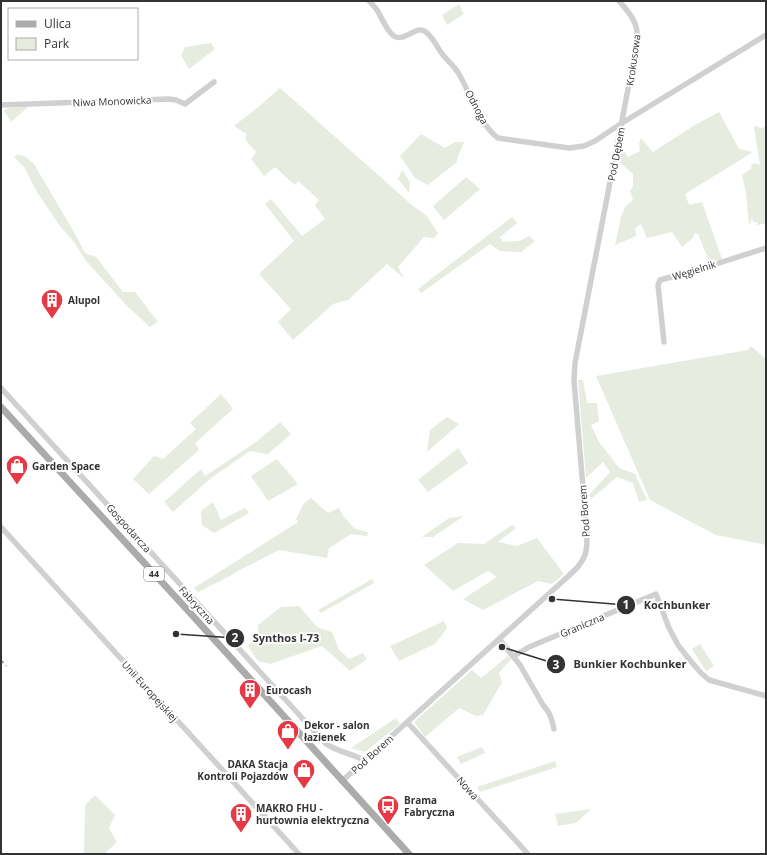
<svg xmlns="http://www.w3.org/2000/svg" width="767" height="855" viewBox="0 0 767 855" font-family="'Open Sans',sans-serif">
	<rect width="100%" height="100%" fill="#fff"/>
	<path fill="#e6ecdf" d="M 459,4 L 464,14 L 447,25 L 442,15 Z
		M 211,43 L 215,49 L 189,69 L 181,55 L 185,47 Z
		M 280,88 L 413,206 L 426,215 L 438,233 L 434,238 L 424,237 L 398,267 L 404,278 L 387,264 L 348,300 L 333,304 L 293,340 L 278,322 L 291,309 L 259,274 L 294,241 L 265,204 L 271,199 L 302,236 L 325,219 L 315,205 L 319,200 L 298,181 L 295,185 L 275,167 L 264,176 L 251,159 L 256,152 L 245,139 L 247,134 L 234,126 L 256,109 Z
		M 28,107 L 11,122 L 4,111 L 8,108 Z
		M 719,112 L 739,149 L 753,152 L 685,194 L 689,205 L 702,202 L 722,259 L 710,263 L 698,234 L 695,233 L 693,238 L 682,247 L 672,232 L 647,238 L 641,224 L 635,228 L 636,236 L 615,245 L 621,217 L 625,207 L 633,200 L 630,191 L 633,186 L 633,174 L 618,161 L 618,155 L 622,148 L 628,157 L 640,151 L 639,144 L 641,138 L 653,152 L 695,125 Z
		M 757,126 L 760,128 L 766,127 L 766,223 L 758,225 L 757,222 L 753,222 L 752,218 L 751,219 L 751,223 L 749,224 L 746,193 L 742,175 L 752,168 L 751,165 L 755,163 L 760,165 L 754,127 Z
		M 421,134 L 445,148 L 455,142 L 464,142 L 457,159 L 457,162 L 428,185 L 415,178 L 400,156 Z
		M 18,154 L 26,157 L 34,164 L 75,234 L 85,253 L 96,257 L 123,292 L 135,292 L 158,322 L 150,327 L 128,307 L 86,261 L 74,242 L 60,226 L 37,192 L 24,167 L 14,157 Z
		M 402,170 L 410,182 L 409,193 L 398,179 Z
		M 466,177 L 480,189 L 444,220 L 433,206 Z
		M 512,217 L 517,223 L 500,237 L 503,242 L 519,241 L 529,236 L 535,241 L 521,252 L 500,251 L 490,244 L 421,293 L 418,289 Z
		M 751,346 L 766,359 L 766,545 L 716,535 L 650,500 L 596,376 L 748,350 Z
		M 578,380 L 583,380 L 587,403 L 597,403 L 599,421 L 591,425 L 599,442 L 619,468 L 635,474 L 647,500 L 639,502 L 633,483 L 617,477 L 591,499 L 589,495 L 610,472 L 603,462 L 586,478 Z
		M 221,394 L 233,409 L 195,443 L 199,450 L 149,494 L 133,479 L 154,456 L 163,459 L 196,429 L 190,423 Z
		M 447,417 L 459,424 L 427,452 L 430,430 Z
		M 280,422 L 291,434 L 268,454 L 250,451 L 211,478 L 173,512 L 164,502 L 201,469 L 205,476 L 256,442 Z
		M 458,448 L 468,463 L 428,492 L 418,480 Z
		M 277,459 L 298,484 L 268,501 L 251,476 Z
		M 311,498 L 328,513 L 339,508 L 343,516 L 355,529 L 368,532 L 367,536 L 351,534 L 329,548 L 327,558 L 279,550 L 238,571 L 228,577 L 198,592 L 194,588 L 298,522 L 296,519 L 304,503 Z
		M 213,502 L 221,520 L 245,508 L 249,513 L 214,533 L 202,525 L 201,511 Z
		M 464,516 L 433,537 L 422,537 L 449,518 Z
		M 512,525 L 516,528 L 498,542 L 517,546 L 537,538 L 564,574 L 552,584 L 538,581 L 483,610 L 463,599 L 497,577 L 488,571 L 453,591 L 424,565 L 458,543 L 484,544 Z
		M 372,579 L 374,583 L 321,613 L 318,610 Z
		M 299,606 L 317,627 L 332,632 L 339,650 L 349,659 L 363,653 L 367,659 L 350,671 L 322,646 L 270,664 L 258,661 L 248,646 L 258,632 L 258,625 L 281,607 Z
		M 444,621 L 447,628 L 435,644 L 399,661 L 390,646 Z
		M 700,644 L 714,666 L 706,671 L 692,649 Z
		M 508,656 L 511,659 L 499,673 L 502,682 L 483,715 L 476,716 L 459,708 L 425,737 L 414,722 L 472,670 L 481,678 Z
		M 396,718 L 400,724 L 365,752 L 351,748 Z
		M 482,747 L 485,753 L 461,764 L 457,757 Z
		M 555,761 L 557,767 L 480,792 L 477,787 Z
		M 95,795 L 115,815 L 109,828 L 117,842 L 104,854 L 86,854 L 84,852 L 85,805 Z
		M 591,809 L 576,823 L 558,826 L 555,814 Z"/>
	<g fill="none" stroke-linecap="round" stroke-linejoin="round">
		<path stroke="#d0d0d0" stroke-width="5.5" d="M 369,1 C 372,4 375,7 377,10 C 382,18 388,34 396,37 C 408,41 418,21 429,35 C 435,41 438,49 443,55 C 448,61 455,67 459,74 C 470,93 480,125 498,138 L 569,148 L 584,146 L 595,141 L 622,123 L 766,35
			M 1,105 L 169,99 L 176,100 L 185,104 L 214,82
			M 664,342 L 658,285 L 660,280 L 697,270 L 766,248
			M 1,388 L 325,743 C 337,752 351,753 364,760
			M 1,527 L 299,854
			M 499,639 L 520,665 L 543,705 C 550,712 552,720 554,729
			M 514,656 L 529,647 L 656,594 L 669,628 L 678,645 L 689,659 L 701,673 L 709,680 L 766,696
			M 407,722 L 528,854
			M 342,781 L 563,581 C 572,573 584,563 586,551 C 587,546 587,540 587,535 L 574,381 L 575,363 L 636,48 C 637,43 638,37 637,32 C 636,20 627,10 619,1"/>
		<path stroke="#ababab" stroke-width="7" d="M 1,407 C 61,473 122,538 182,604 C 258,687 333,771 409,854"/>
		<path stroke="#888" stroke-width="1.5" stroke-dasharray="4 3" stroke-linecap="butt" d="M 1,660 L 6,666"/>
	</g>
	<defs>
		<g id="building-pin" transform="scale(1.15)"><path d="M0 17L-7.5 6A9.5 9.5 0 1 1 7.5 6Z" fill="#e63946" stroke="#fff"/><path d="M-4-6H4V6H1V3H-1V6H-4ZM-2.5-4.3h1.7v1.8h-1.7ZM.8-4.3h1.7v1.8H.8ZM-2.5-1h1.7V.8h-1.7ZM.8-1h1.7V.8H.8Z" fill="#fff"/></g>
		<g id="shop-pin" transform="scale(1.15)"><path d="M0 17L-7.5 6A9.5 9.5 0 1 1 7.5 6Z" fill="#e63946" stroke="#fff"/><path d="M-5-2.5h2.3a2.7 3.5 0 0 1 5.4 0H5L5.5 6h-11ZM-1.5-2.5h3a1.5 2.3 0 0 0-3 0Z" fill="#fff"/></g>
		<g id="bus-pin" transform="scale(1.15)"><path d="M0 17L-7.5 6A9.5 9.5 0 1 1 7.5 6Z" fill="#e63946" stroke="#fff"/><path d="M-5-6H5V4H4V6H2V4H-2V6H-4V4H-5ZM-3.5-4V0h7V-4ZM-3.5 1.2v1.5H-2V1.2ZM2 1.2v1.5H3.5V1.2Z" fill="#fff"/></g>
	</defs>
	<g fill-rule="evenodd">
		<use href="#building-pin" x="52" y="300"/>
		<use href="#shop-pin" x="17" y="466"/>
		<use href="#building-pin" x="250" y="690"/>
		<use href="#shop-pin" x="288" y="731"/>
		<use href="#shop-pin" x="304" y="770"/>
		<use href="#bus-pin" x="388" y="806"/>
		<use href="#building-pin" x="241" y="814"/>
	</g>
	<g text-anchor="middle" stroke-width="4" stroke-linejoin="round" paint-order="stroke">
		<rect fill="#fff" stroke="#707070" stroke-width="1" x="144" y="567" width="20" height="14" rx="3"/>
		<g font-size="9" font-weight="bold" fill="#333">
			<text x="154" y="577">44</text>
		</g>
		<g font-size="10" fill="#333" stroke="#fff">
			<text transform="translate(633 60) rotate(-82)" y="4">Krokusowa</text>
			<text transform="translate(112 101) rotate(-2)" y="4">Niwa Monowicka</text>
			<text transform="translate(477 107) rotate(62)" y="4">Odnoga</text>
			<text transform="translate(616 154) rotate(-79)" y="4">Pod Dębem</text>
			<text transform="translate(694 270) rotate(-17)" y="4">Węgielnik</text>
			<text transform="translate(584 511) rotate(-94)" y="4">Pod Borem</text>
			<text transform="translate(129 528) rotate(48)" y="4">Gospodarcza</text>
			<text transform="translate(197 605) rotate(48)" y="4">Fabryczna</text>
			<text transform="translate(582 625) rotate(-23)" y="4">Graniczna</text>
			<text transform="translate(150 691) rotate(48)" y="4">Unii Europejskiej</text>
			<text transform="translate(372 754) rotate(-42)" y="4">Pod Borem</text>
			<text transform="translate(468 788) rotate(48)" y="4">Nowa</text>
		</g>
		<g font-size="10" font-weight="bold" fill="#333" stroke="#fff" text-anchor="start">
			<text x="68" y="304">Alupol</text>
			<text x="32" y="470">Garden Space</text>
			<text x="266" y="694">Eurocash</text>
			<text x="304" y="729">Dekor - salon<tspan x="304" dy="12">łazienek</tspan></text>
			<text x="288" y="768" text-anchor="end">DAKA Stacja<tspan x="288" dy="12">Kontroli Pojazdów</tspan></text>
			<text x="404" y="804">Brama<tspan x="404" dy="12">Fabryczna</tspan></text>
			<text x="256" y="812">MAKRO FHU -<tspan x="256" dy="12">hurtownia elektryczna</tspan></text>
		</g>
	</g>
	<path fill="none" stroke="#333" stroke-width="1.5" d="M552 599L626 605M176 634L235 638M502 647L556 664"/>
	<g fill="#333" stroke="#fff" stroke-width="1.5">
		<circle cx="552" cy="599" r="4"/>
		<circle cx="176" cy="634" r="4"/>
		<circle cx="502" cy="647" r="4"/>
		<circle cx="626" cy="605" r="10"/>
		<circle cx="235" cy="638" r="10"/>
		<circle cx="556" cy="664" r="10"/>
	</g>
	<g font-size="12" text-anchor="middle" font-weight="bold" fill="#fff">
		<text x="626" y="609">1</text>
		<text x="235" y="642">2</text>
		<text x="556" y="669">3</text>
	</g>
	<g font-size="11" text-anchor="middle" font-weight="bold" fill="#333" stroke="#fff" stroke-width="4" stroke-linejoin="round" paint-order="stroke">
		<text x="677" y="609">Kochbunker</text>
		<text x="286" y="642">Synthos I-73</text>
		<text x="630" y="668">Bunkier Kochbunker</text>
	</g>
	<rect width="767" height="855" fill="none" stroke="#333333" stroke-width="4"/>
	<rect x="8" y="8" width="130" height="52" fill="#ffffff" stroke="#adadad"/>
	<rect x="16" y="21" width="20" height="6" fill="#ababab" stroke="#adadad"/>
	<text x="44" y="28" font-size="12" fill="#333333">Ulica</text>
	<rect x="16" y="38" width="20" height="12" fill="#e6ecdf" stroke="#adadad"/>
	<text x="44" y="48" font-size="12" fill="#333333">Park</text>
</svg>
